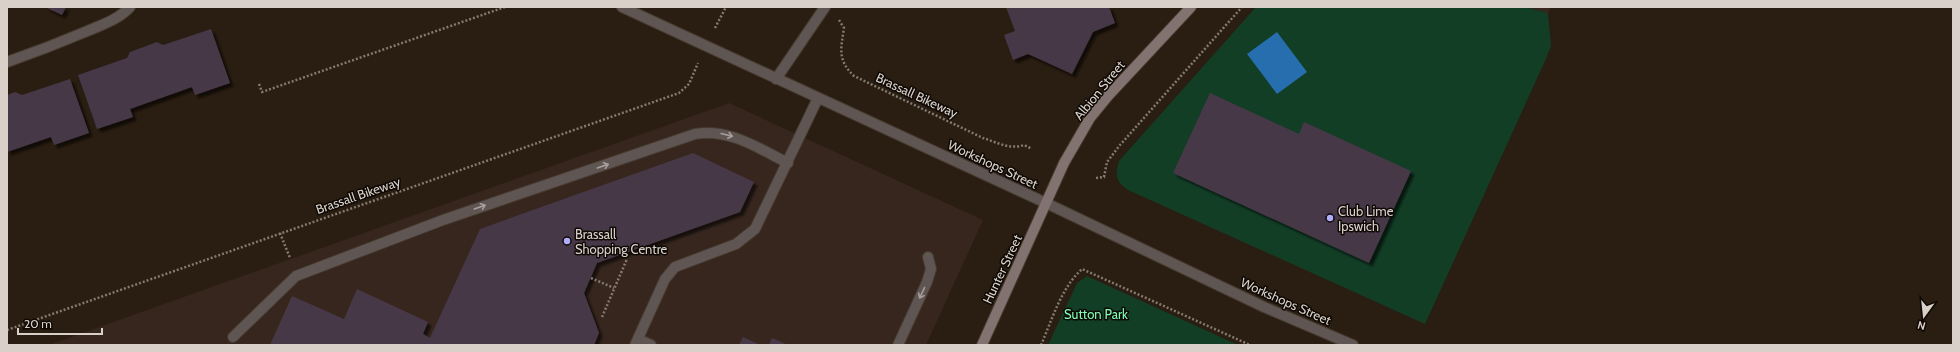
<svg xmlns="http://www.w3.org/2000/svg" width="1960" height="352" viewBox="0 0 1960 352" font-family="Cabin,sans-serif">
	<defs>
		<filter id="shadow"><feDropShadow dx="3.5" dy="3.5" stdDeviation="1" flood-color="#0009"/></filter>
	</defs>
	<rect width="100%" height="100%" fill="#2a1d11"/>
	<path fill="#37261e" d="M 1525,7 L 1551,7 L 1548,13 Z
		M 729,103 L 983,220 L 926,345 L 49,345 Z"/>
	<path fill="#123e26" d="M 1256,7 L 1525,7 L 1548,13 L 1551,46 L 1545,61 L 1425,324 L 1128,190 C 1115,180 1115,176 1119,161 Z
		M 1087,276 L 1238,345 L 1048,345 L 1077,283 Z"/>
	<path fill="#276eaf" d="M 1277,32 L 1307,72 L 1277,94 L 1247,54 Z"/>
	<path fill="#463946" filter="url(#shadow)" d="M 45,7 L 66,7 L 62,15 Z
		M 1006,7 L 1109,7 L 1115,23 L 1093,32 L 1072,74 L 1028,54 L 1013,60 L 1004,35 L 1015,31 Z
		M 211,29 L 230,83 L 195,95 L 192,87 L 130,109 L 133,117 L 97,129 L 78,75 L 127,58 L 130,52 L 157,42 L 163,45 Z
		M 70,79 L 89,133 L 54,145 L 51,137 L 7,152 L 7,95 L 15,92 L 22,95 Z
		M 1210,93 L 1299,134 L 1304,122 L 1411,171 L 1369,263 L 1173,173 Z
		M 693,153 L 754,182 L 740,212 L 597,263 L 584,293 L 599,333 L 594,345 L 270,345 L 292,296 L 344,319 L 357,289 L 428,322 L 423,334 L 430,338 L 480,229 Z
		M 743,337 L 760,345 L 739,345 Z
		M 772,338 L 788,345 L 769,345 Z"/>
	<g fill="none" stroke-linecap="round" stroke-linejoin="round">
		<g stroke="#463a2e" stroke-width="12">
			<path id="service" d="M 7,62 C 33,53 59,43 85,32 C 101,25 118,20 130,7
				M 233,337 L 296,276 L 443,220 L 695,134 C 729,128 758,148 788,163
				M 638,339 L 651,345
				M 635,345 L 665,279 L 675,267 L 736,244 L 755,229 L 818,98
				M 898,345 L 927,282 L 931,269 L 928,257"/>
		</g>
		<g stroke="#463a2e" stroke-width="12">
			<path id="minor" d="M 622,7 L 1046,203 L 1264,307 L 1353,345
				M 776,79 L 825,7"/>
		</g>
		<g stroke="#463a2e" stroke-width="12">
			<path id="secondary" d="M 982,345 L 1064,163 L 1090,118 L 1108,96 L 1191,7"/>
		</g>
		<path stroke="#847a70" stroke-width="2.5" stroke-dasharray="2 2" stroke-linecap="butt" d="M 839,20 L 844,28 C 841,48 837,60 854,76 L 983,138 C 996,142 1010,150 1024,145 L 1032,149
			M 715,28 L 726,7
			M 259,84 L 262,92 L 505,7
			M 1096,178 L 1104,177 L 1107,162 L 1120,145 L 1242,7
			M 280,233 L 290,258
			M 591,278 L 614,288
			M 602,317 L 627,259
			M 7,330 L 679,93 L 689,84 L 698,63
			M 1041,345 C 1052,320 1061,288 1082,269 L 1250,345"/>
		<use href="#service" stroke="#5f5553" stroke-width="10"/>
		<use href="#minor" stroke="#5f5553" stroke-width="10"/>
		<use href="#secondary" stroke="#827270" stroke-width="10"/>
	</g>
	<defs><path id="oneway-shaft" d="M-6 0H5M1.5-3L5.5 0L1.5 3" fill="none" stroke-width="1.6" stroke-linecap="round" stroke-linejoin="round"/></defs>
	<g stroke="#a89f9a">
		<use href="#oneway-shaft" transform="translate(727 135) rotate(14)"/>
		<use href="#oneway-shaft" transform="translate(603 166) rotate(-19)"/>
		<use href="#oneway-shaft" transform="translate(480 207) rotate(-19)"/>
		<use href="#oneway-shaft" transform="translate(922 293) rotate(115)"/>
	</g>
	<g fill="#b0aefa" stroke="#0e0905" stroke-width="1.5">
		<circle cx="1330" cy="218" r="4"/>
		<circle cx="567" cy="241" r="4"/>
	</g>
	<g text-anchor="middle" stroke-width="3" stroke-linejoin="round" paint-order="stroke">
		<g font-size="13" fill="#d9d1c9" stroke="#0e0905">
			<text transform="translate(1099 90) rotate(-51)" y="5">Albion Street</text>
			<text transform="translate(917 95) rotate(25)" y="5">Brassall Bikeway</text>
			<text transform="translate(993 164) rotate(25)" y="5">Workshops Street</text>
			<text transform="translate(358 195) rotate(-19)" y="5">Brassall Bikeway</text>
			<text transform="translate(1002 269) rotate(-65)" y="5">Hunter Street</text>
			<text transform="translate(1286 301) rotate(24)" y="5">Workshops Street</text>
		</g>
		<g font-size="13" fill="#d9d1c9" stroke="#0e0905" text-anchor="start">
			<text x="1338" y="216">Club Lime<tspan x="1338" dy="15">Ipswich</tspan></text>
			<text x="575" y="239">Brassall<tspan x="575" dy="15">Shopping Centre</tspan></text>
		</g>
		<g font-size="13" fill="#7ffdb3" stroke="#0e0905">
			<text x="1096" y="319">Sutton Park</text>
		</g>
	</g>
	<rect width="1960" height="352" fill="none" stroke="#d9d1c9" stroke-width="16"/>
	<g transform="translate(1924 316) rotate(195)" stroke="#0e0905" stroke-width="3" paint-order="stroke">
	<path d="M0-3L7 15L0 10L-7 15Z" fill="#d9d1c9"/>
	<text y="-6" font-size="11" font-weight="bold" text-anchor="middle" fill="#d9d1c9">N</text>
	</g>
	<path d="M18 328v6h84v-6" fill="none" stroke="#d9d1c9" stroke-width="2"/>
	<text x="24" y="328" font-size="12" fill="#d9d1c9" stroke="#0e0905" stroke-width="3" paint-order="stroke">20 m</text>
</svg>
